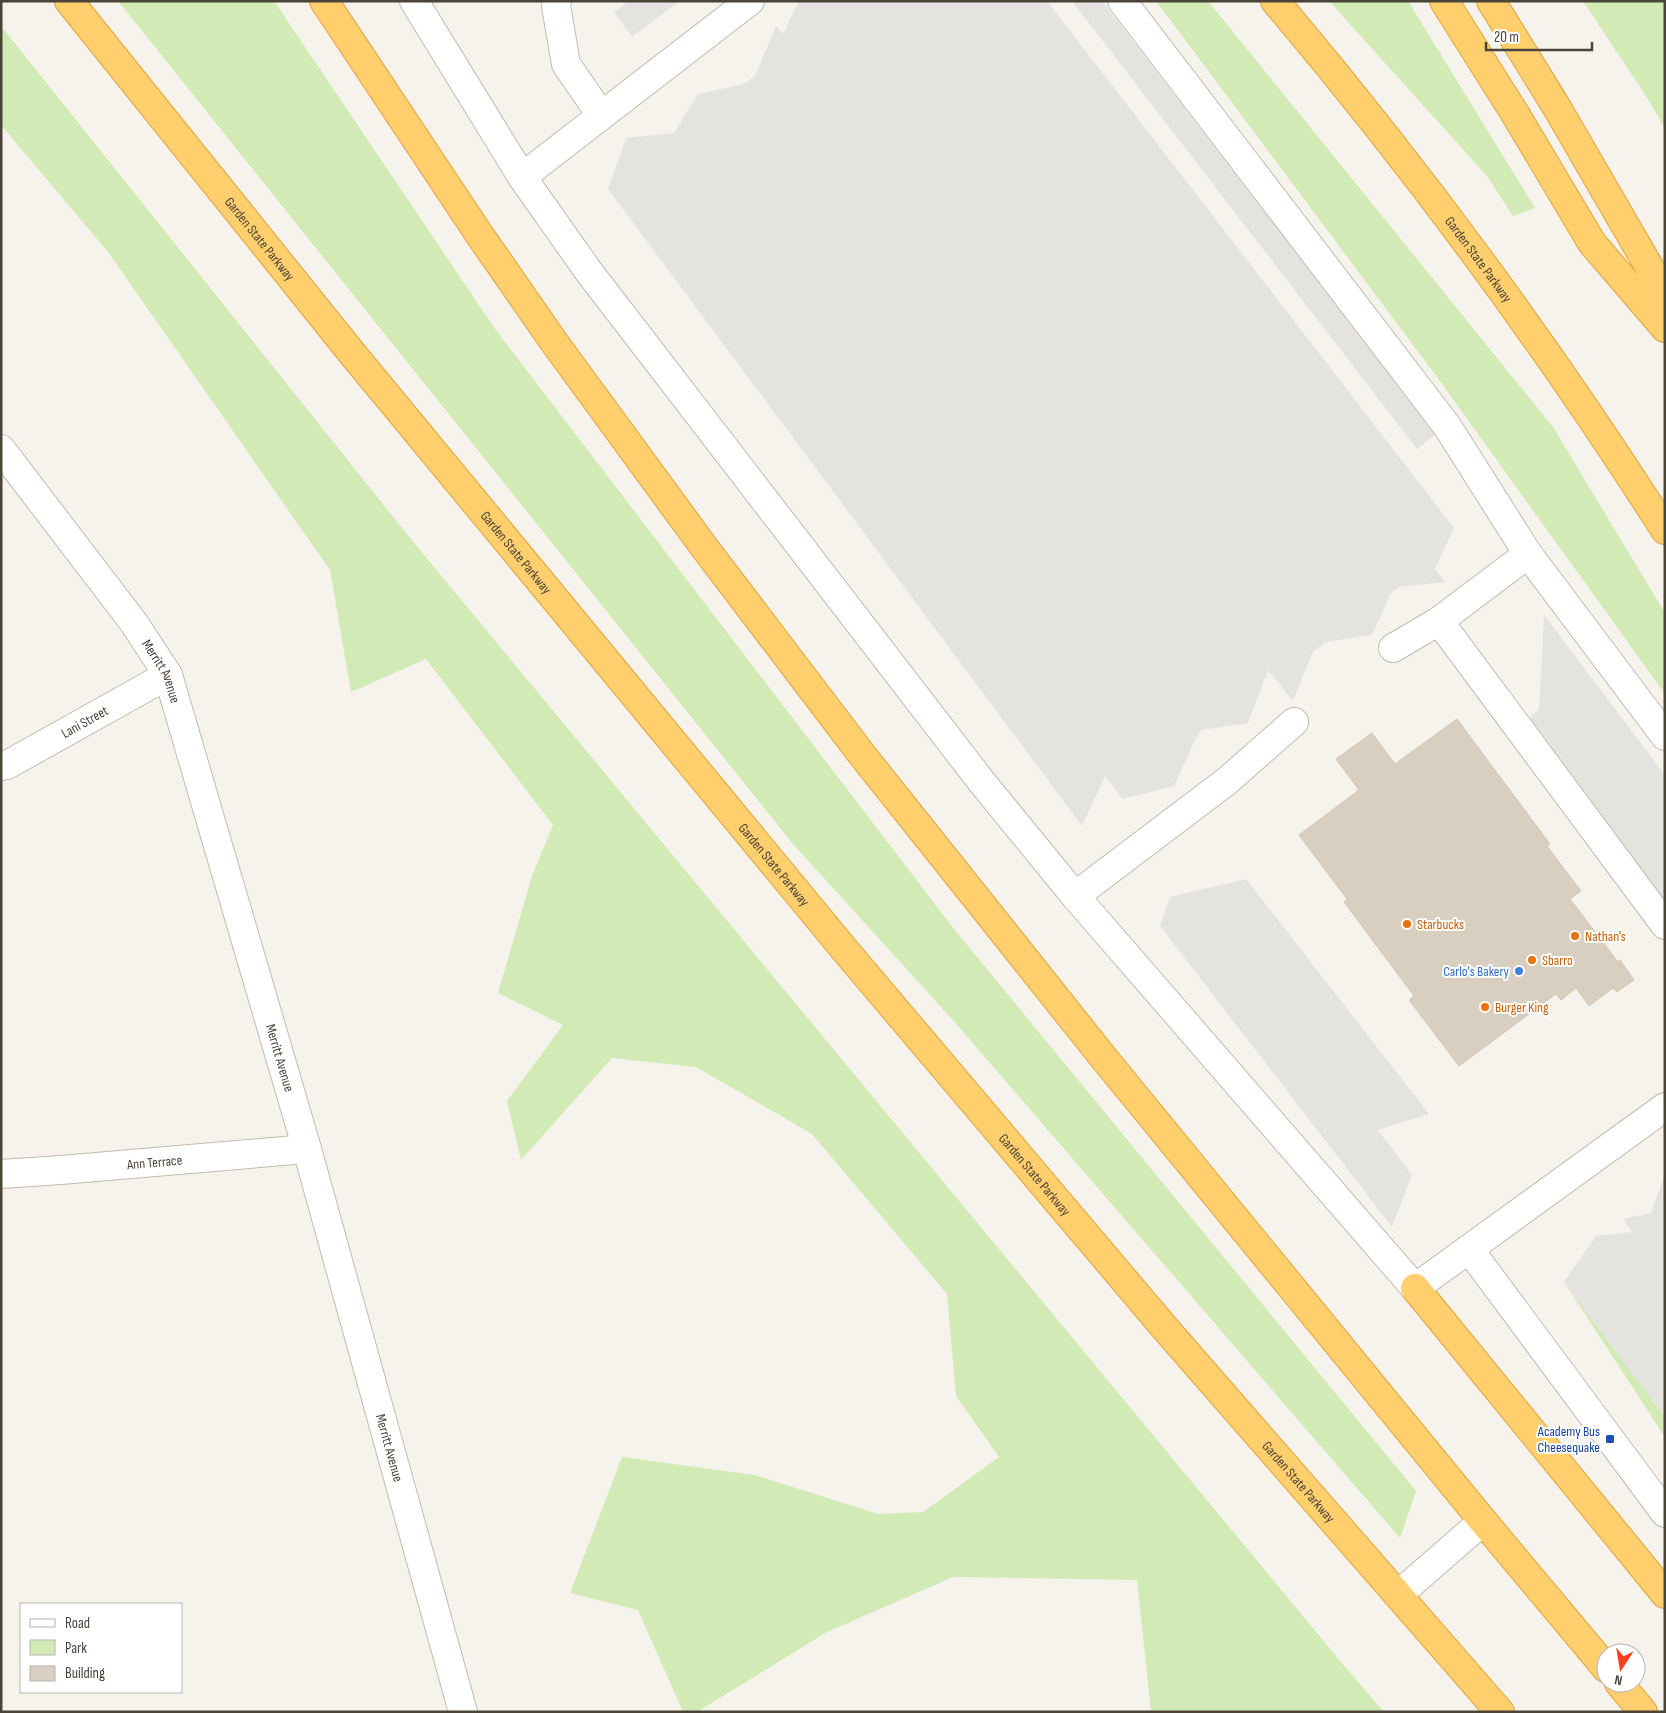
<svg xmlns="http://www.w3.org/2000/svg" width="1666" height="1713" viewBox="0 0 1666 1713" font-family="'Sofia Sans Condensed',sans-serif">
	<rect width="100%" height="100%" fill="#f6f3ec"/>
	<path fill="#d2eab5" d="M 118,1 L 274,1 L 495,329 L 954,929 L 1416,1491 L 1400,1538 L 952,1019 L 793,844 Z
		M 1156,1 L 1208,1 L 1553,427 L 1665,613 L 1665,694 L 1437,377 Z
		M 1329,1 L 1408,1 L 1535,208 L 1513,216 L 1487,176 Z
		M 1583,1 L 1665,1 L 1665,129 L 1648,99 Z
		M 1,26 L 410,538 L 1346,1668 L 1384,1712 L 1151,1712 L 1137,1580 L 953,1577 L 827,1632 L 697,1712 L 683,1712 L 638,1610 L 570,1593 L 622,1457 L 755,1475 L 878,1514 L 923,1512 L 999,1457 L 956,1396 L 947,1294 L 812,1134 L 696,1067 L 612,1058 L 521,1160 L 507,1101 L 563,1025 L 498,993 L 532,876 L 553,825 L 426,659 L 351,692 L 330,570 L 108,252 L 1,125 Z
		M 1564,1282 L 1665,1417 L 1665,1437 Z"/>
	<path fill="#e5e3e0" d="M 629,1 L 679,1 L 632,37 L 614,12 Z
		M 799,1 L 1047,1 L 1454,528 L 1435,569 L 1445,582 L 1399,587 L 1391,593 L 1372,635 L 1326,642 L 1313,651 L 1293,701 L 1268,670 L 1248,723 L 1202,730 L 1195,740 L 1174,786 L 1123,799 L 1105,776 L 1082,826 L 608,189 L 626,138 L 674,133 L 698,94 L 744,84 L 755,76 L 776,26 L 783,34 Z
		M 1072,1 L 1102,1 L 1436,434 L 1417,449 Z
		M 1544,615 L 1665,775 L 1665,925 L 1517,726 L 1539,710 Z
		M 1246,879 L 1429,1114 L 1378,1130 L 1412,1175 L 1392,1227 L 1160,926 L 1170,897 Z
		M 1665,1174 L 1665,1417 L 1564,1282 L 1596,1236 L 1632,1232 L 1623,1219 L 1651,1213 Z"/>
	<path fill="#d8cfc1" stroke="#d3c7b4" d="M 1457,719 L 1550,844 L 1547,846 L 1581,891 L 1570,899 L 1618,962 L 1620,960 L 1634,980 L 1617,992 L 1613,988 L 1589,1006 L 1576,988 L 1561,1000 L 1556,994 L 1459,1066 L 1409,1000 L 1414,996 L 1344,902 L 1347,899 L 1299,835 L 1359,790 L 1336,759 L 1372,733 L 1395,764 Z"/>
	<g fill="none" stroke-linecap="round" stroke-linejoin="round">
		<g stroke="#c2bbae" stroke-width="30">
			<g id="minor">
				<path d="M 414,1 L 522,177 L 589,272 L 981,781 L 1075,896 L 1415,1288 L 1665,1107"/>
				<path d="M 557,1 L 556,6 L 566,64 L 601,115"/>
				<path d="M 1122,1 L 1447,426 L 1528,554 L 1665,736"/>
				<path d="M 522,177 L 750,1"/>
				<path id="s1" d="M 1,449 L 134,623 L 168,675 L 307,1149 L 463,1712"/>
				<path d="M 1439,621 L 1665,925"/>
				<path d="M 1393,648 L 1439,621 L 1528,554"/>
				<path id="s2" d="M 1,766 L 7,765 L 168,675"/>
				<path d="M 1075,896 L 1227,781 L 1294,722"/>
				<path id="s3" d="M 1,1174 L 61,1170 L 307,1149"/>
				<path d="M 1469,1249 L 1665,1513"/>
				<path d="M 1398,1595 L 1483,1521"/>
			</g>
		</g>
		<g stroke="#e0a43c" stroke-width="30">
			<g id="highway">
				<path id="s4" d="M 69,1 L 351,352 L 844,949 L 1164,1327 L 1500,1712"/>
				<path d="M 324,1 L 479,234 L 554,342 L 704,547 L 863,756 L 1103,1057 L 1483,1521 L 1606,1668"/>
				<path id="s5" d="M 1275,1 C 1417,169 1547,345 1665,530"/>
				<path d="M 1444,1 L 1514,112 L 1592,243 L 1665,328"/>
				<path d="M 1491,1 L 1556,106 L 1665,294"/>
				<path d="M 1415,1288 L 1665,1594"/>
				<path d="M 1619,1683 L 1643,1712"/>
			</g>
		</g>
		<use href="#minor" stroke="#fff" stroke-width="28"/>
		<use href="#highway" stroke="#ffcf6e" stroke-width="28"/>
	</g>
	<g fill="#e8710a" stroke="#fff" stroke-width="2">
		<circle cx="1407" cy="924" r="5"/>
		<circle cx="1575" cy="936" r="5"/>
		<circle cx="1532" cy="960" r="5"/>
		<circle cx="1485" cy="1007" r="5"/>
	</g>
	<circle fill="#3f7fe0" stroke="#fff" stroke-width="2" cx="1519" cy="971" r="5"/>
	<rect fill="#1a4fb4" stroke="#fff" stroke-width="2" x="1605" y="1434" width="10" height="10" rx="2.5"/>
	<g text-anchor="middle" stroke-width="4" stroke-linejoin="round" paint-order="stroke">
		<g font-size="14" fill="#4b4439" stroke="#fff">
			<text dy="5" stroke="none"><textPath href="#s4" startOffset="305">Garden State Parkway</textPath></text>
			<text dy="5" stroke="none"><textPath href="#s5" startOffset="329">Garden State Parkway</textPath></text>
			<text dy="5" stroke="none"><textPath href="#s4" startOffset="710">Garden State Parkway</textPath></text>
			<text dy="5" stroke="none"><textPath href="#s1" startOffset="275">Merritt Avenue</textPath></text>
			<text dy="5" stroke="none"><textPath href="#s2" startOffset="95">Lani Street</textPath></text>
			<text dy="5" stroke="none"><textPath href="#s4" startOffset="1115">Garden State Parkway</textPath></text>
			<text dy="5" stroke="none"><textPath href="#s1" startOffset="680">Merritt Avenue</textPath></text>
			<text dy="5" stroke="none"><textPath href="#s3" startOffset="154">Ann Terrace</textPath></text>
			<text dy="5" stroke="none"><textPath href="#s4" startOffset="1520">Garden State Parkway</textPath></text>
			<text dy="5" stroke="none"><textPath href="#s1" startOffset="1085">Merritt Avenue</textPath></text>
			<text dy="5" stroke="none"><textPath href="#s4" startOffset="1925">Garden State Parkway</textPath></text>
		</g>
		<g font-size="14" fill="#c56008" stroke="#fff" text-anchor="start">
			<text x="1417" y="929">Starbucks</text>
			<text x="1585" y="941">Nathan's</text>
			<text x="1542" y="965">Sbarro</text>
			<text x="1495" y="1012">Burger King</text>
		</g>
		<g font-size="14" fill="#366cbe" stroke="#fff" text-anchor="end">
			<text x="1509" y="976">Carlo's Bakery</text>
		</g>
		<g font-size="14" fill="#164399" stroke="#fff" text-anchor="end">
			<text x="1600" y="1436">Academy Bus<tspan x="1600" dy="16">Cheesequake</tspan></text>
		</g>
	</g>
	<rect width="1666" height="1713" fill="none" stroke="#4b4439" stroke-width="5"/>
	<rect x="20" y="1603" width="162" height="90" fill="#ffffff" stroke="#b7b4b0"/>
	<rect x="30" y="1619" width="25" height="8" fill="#ffffff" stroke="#b7b4b0"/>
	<text x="65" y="1628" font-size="15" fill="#4b4439">Road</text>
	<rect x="30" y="1640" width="25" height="15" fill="#d2eab5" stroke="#b7b4b0"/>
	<text x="65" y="1653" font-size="15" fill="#4b4439">Park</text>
	<rect x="30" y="1666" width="25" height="15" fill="#d8cfc1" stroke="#b7b4b0"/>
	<text x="65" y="1678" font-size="15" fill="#4b4439">Building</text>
	<g transform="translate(1621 1668) rotate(192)"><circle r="24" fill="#ffffff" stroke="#b7b4b0"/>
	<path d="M0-4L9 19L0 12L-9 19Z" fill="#fc3f1d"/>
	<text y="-8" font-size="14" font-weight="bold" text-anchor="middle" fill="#4b4439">N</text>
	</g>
	<path d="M1486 42v8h106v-8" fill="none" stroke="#4b4439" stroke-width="2.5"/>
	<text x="1494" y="42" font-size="15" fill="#4b4439" stroke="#ffffff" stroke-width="4" paint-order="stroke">20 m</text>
</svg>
